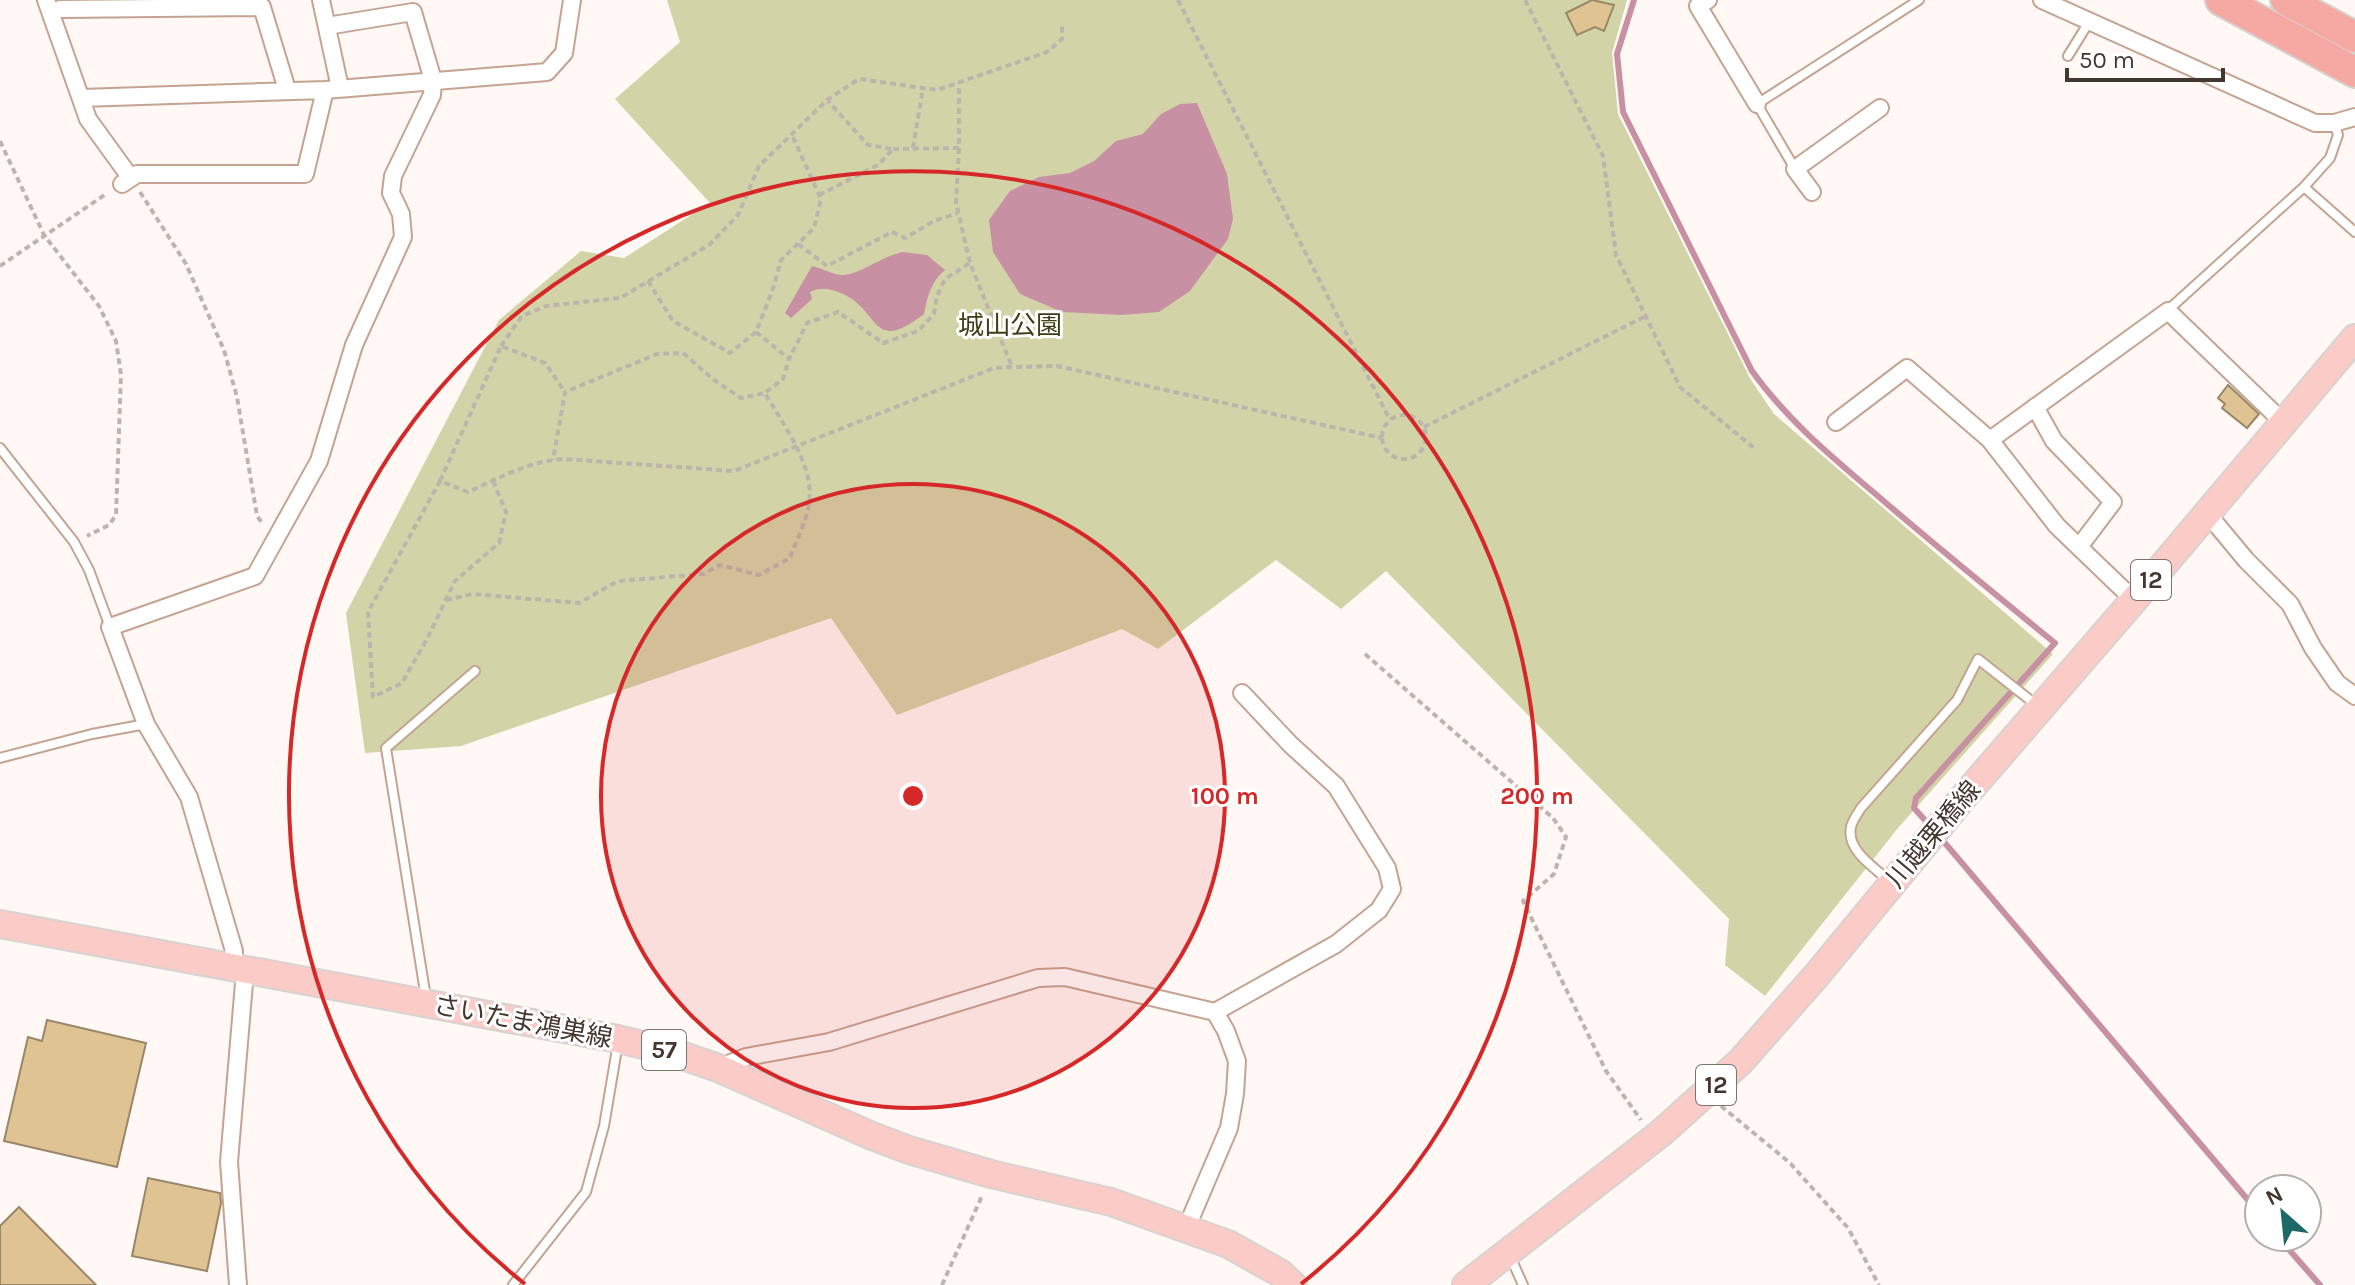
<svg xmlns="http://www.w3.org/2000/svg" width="2355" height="1285" viewBox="0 0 2355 1285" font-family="Karla,'Noto Sans JP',sans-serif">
	<rect width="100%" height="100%" fill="#fff8f4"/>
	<path fill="#d2d4a7" d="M 667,0 L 1627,0 L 1612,53 L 1618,114 L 1751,380 L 1774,414 L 2053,654 L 1898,828 L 1765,996 L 1725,965 L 1729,919 L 1386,571 L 1341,609 L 1276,560 L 1158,649 L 1122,629 L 897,715 L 831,618 L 461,746 L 365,753 L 346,613 L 499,320 L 581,251 L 624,258 L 710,203 L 615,99 L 680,42 Z"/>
	<path fill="#c790a3" d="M 1197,103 L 1227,174 L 1233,219 L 1228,239 L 1190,291 L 1159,312 L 1122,315 L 1062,312 L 1020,294 L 993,252 L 989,220 L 1010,191 L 1039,177 L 1070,173 L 1094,161 L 1116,141 L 1143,134 L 1161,114 L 1180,104 Z
		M 903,252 L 927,255 L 945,270 C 931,281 927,298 924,314 C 868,358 881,304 835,291 C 826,288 819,288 810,292 L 812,299 L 791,318 L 785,313 L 812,266 C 821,268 834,275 843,275 C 861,274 882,256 903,252 Z"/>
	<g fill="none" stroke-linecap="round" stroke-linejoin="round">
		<path stroke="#c790a3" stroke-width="6" d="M 1634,0 L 1617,54 L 1623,112 L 1752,371 C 1788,421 1833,458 1879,497 C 1937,547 1996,595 2055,643 L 1916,798 L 1914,808 L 1932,828
			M 1939,836 L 2259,1213
			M 2278,1237 L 2320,1285"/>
	</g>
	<path fill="#dfc392" stroke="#98876a" stroke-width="2" d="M 1592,0 L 1614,5 L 1604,31 L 1595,27 L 1577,35 L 1566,13 Z
		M 2228,385 L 2259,414 L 2247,428 L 2222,408 L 2225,404 L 2218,398 Z
		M 47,1020 L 146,1043 L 117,1167 L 4,1141 L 28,1037 L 42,1041 Z
		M 148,1178 L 220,1193 L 221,1203 L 207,1271 L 132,1256 Z
		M 19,1207 L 96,1285 L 0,1285 L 0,1226 Z"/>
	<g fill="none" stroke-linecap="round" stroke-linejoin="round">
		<g stroke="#c4a491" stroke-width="12">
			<path id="lane" d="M 2068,56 L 2089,22
				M 1795,169 L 1757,104 L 1919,0
				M 2304,187 L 2355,232
				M 2168,310 L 2304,187 L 2330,158 L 2338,135 L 2334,123
				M 0,448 L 74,542 L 89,570 L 110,627
				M 0,758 L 92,734 L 146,724
				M 1889,881 C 1874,867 1846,850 1851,827 C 1852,821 1858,813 1861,808 L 1957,700 L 1978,659 L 2039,707
				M 426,998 L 386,748 L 475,671
				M 1510,1256 L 1523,1285
				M 513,1285 L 586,1192 L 604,1126 L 618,1043"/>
		</g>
		<g stroke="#c4a491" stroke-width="20">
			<path id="street" d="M 46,0 L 88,119 L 130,177
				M 321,0 L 340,88
				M 1708,0 L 1698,6 L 1757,104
				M 2042,0 L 2315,123 L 2334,123 L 2355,117
				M 51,12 L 60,9 L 262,7 L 285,83 L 283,91
				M 81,98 L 325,90 L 547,72 L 564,53 L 572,0
				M 122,184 L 137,174 L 305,174 L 325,90
				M 1812,192 L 1795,169 L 1880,108
				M 2035,407 L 2054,441 L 2113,502 L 2079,547
				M 1836,422 L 1907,368 L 1990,440 L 2057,526 L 2134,600
				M 1990,440 L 2168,311 L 2283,422
				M 2207,513 L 2246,560 L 2290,604 L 2313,648 L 2337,683 L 2355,696
				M 234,968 L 234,951 L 189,797 L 146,724 L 110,627 L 255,576 L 319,461 L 354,345 L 403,237 L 401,214 L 391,193 L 393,176 L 432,95 L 433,80 L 413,12 L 327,26
				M 1215,1012 L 1336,944 L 1379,910 L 1392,889 L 1387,868 L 1336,786 L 1291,745 L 1242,693
				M 718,1068 L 746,1057 L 829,1042 L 1038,978 L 1065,977 L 1215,1012 L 1226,1031 L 1237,1061 L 1235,1094 L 1229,1128 L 1186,1229
				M 238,1285 L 229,1162 L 245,971"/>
		</g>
		<g stroke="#d6d3d1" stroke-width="30">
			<path id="primary" d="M 0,924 L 618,1039 L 672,1052 L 718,1068 L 872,1136 L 909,1150 L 991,1174 L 1111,1202 L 1228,1244 L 1280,1273 L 1293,1285
				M 1466,1285 L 1661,1133 L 1740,1062 L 1816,976 L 1961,800 L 2134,600 L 2355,338"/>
		</g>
		<g stroke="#d6d3d1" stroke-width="34">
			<path id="highway" d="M 2221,0 L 2355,72
				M 2286,0 L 2355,37"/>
		</g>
		<path stroke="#bdb4ae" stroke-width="4" stroke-dasharray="6 4" stroke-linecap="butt" d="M 1178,0 L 1390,420
			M 1525,0 L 1603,156 L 1616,255 L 1680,387 L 1754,448
			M 0,141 L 44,235 L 99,306 L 116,341 L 121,375 L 116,515 L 109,525 L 87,536
			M 913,148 L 923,88
			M 959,148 L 956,203 L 970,263 L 1012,367
			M 893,149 L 959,148 L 959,83
			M 140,192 L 186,264 L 224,350 L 237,397 L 257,516 L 263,524
			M 819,195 L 878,165 L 893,149 L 868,145 L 828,101
			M 798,244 L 827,266 L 892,232 L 905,238 L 934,221 L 958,213
			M 0,266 L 106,194
			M 648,281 L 673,321 L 730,353 L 756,332 L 773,289 L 781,260 L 814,228 L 821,199 L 792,135
			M 756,332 L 788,358
			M 501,346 L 522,316 L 546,306 L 620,298 L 709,245 L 738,215 L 759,166 L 827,100 L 859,79 L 937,90 L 1047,52 L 1062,39 L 1062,26
			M 766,392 L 783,379 L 789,359 L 807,323 L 838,312 L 883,343 L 918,331 L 934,314 L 937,296 L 945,279 L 970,263
			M1382 437a22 22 0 1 1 44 0a22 22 0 1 1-44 0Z
			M 1424,427 L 1646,316
			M 440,481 L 501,346 L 545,363 L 565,392
			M 493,481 L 506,512 L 499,543 L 455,581 L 428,637 L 402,683 L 373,697 L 368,612 L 440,481 L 468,492 C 499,478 529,461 564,459 L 734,471 L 994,368 L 1012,367 L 1057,366 L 1382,438
			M 446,600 L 473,594 L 579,603 L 618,581 L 703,574 L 720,565 L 759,575 L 790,558 C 796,541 806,522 809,504 C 815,465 783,425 765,393 L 741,398 L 714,380 L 683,353 L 657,354 L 565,392 L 553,460
			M 1365,654 L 1553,818 L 1566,837 L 1554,874 L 1523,901 L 1606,1071 L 1641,1120
			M 1721,1106 L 1790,1163 L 1848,1228 L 1879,1285
			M 942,1285 L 982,1196"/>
		<use href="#lane" stroke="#fff" stroke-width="8"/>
		<use href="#street" stroke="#fff" stroke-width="16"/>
		<use href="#primary" stroke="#facbc7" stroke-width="26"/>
		<use href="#highway" stroke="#f6a8a2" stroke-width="30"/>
	</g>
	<circle cx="913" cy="796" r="312" fill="#d62828" fill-opacity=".12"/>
	<g fill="none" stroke="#d62828" stroke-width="4">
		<circle cx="913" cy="796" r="312"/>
		<path d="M525 1284A624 624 0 1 1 1301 1284"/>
	</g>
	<g text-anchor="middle" stroke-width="6" stroke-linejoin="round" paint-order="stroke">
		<g fill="#fff" stroke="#7c736d" stroke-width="2">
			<rect x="2131" y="560" width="40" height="40" rx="6"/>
			<rect x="642" y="1030" width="44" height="40" rx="6"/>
			<rect x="1696" y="1065" width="40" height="40" rx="6"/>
		</g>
		<g font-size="24" font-weight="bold" fill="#44372f">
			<text x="2151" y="588">12</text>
			<text x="664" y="1058">57</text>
			<text x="1716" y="1093">12</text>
		</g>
		<g font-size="26" fill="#3e3e14" stroke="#fff">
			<text x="1010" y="334">城山公園</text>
		</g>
		<g font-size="26" fill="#44372f" stroke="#fff">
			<text transform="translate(1933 834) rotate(-50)" y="9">川越栗橋線</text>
			<text transform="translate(523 1021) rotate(11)" y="9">さいたま鴻巣線</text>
		</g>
	</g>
	<circle cx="913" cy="796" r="12" fill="#d62828" stroke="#fff" stroke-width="4"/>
	<g font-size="24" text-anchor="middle" font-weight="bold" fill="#d62828" stroke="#fff" stroke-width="6" stroke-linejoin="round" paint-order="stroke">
		<text x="1225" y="804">100 m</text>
		<text x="1537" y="804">200 m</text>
	</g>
	<g transform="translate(2283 1213) rotate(333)"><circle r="38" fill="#ffffff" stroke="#b4afac" stroke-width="2"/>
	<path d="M0-6L14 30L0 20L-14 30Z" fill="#1c6968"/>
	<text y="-12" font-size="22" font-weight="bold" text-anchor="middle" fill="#44372f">N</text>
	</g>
	<path d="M2067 68v12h156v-12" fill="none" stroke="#44372f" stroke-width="4"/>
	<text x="2079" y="68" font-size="24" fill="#44372f" stroke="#ffffff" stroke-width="6" paint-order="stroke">50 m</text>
</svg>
